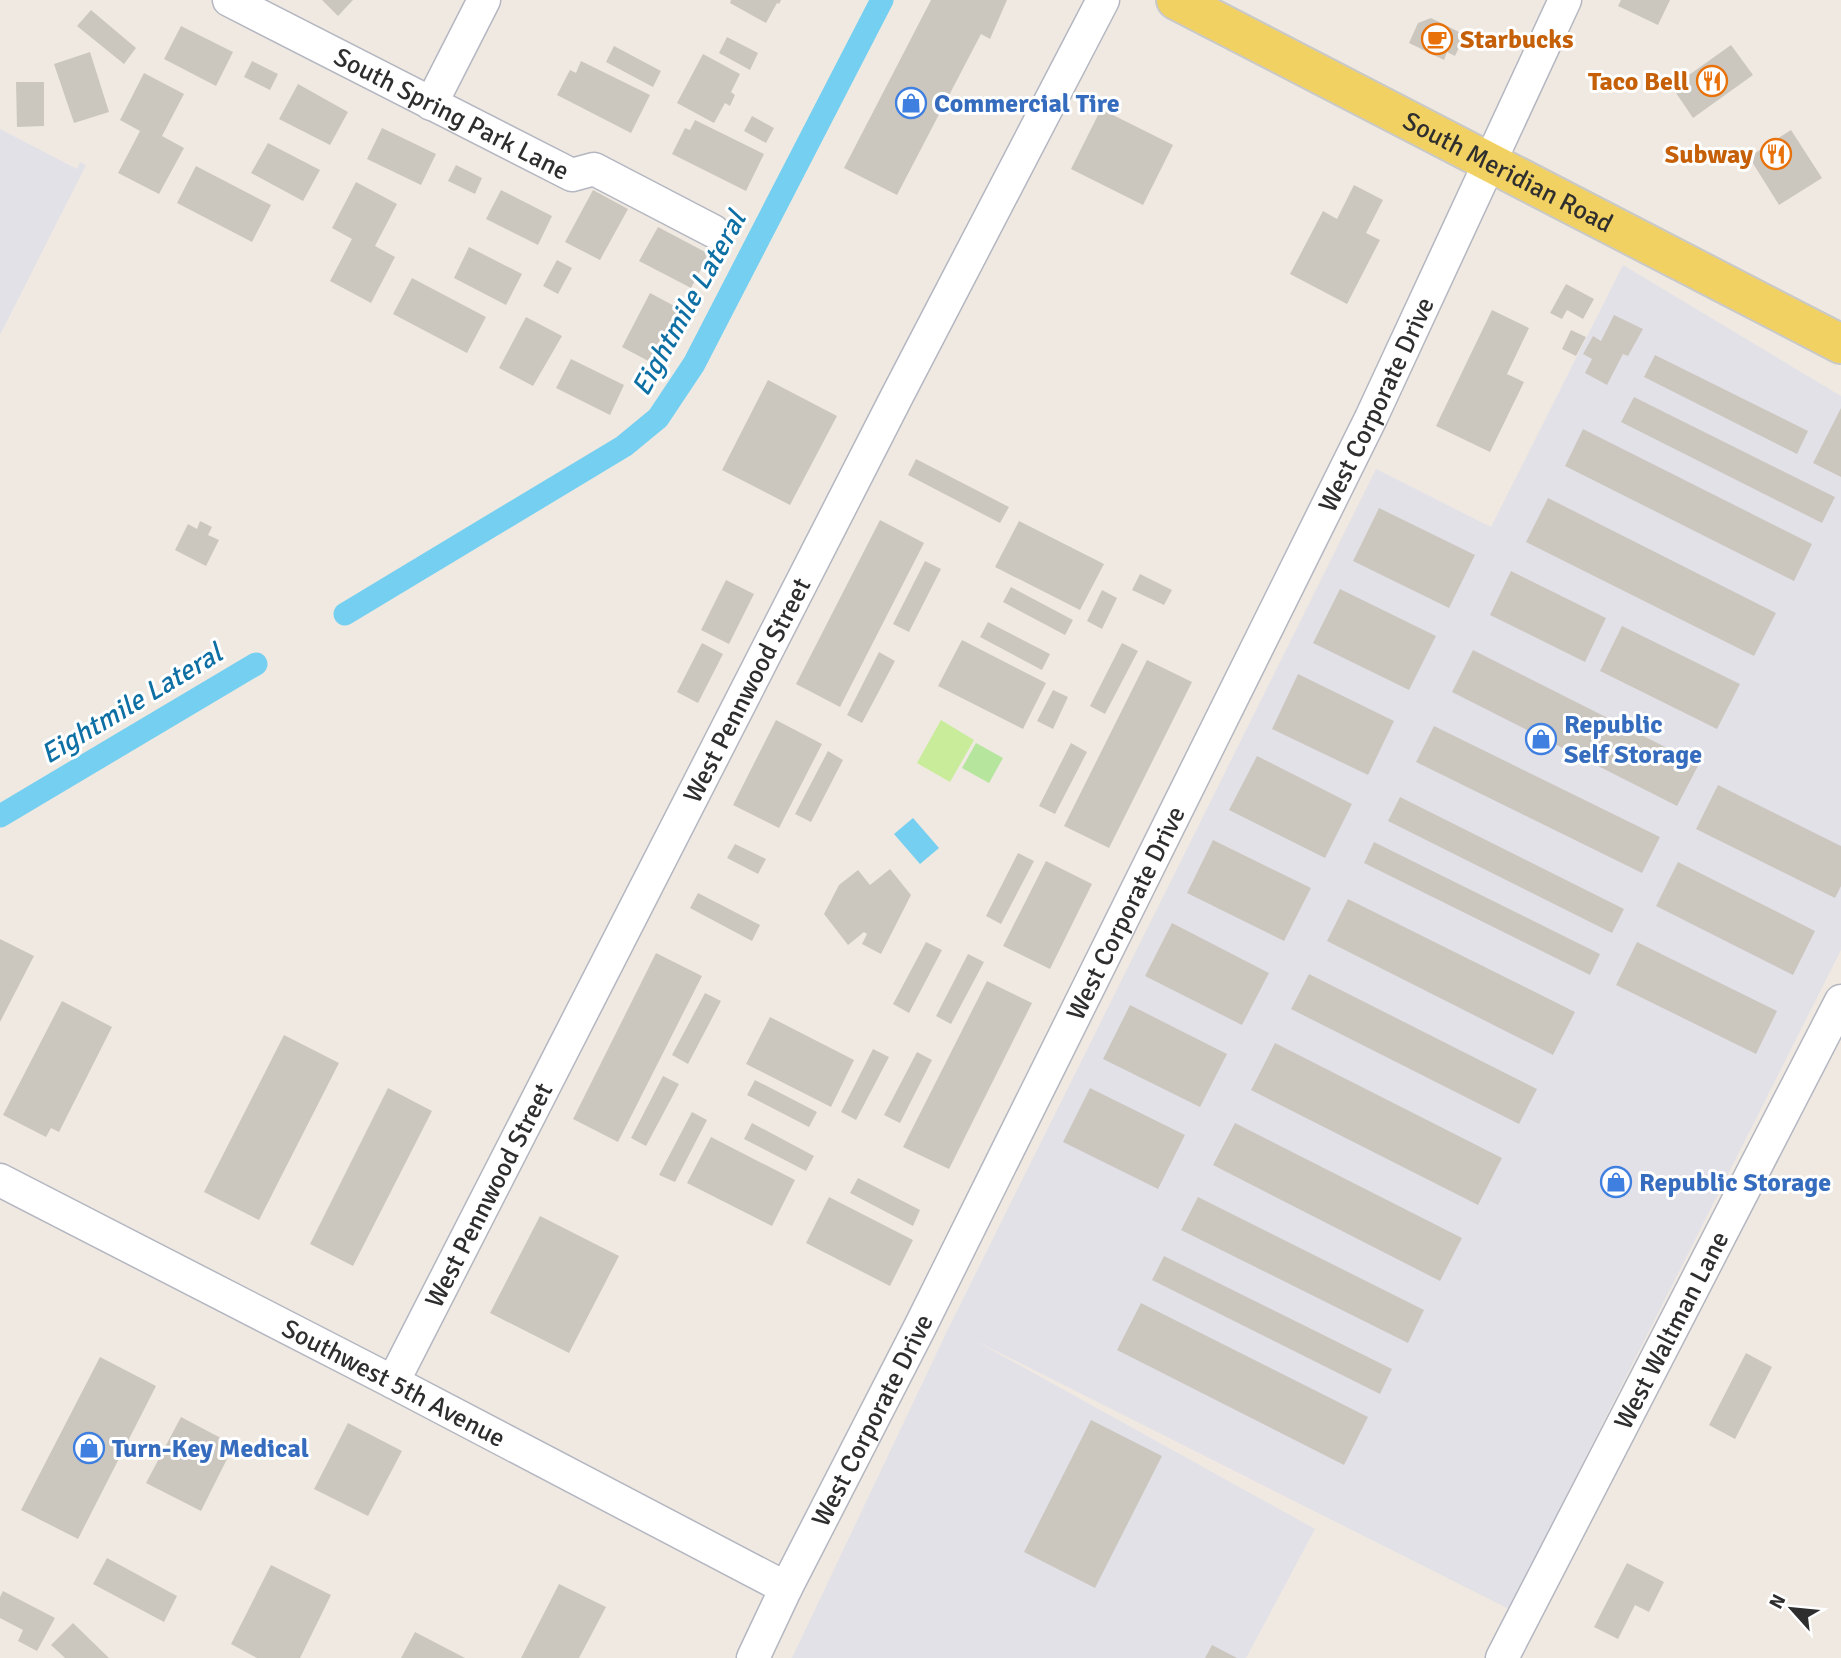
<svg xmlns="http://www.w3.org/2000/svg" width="1841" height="1658" viewBox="0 0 1841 1658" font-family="Signika,sans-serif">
	<rect width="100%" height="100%" fill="#efe9e1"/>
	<path fill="#e3e1e8" d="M 0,129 L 77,169 L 80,162 L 86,165 L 0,335 Z
		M 1623,265 L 1841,396 L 1841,950 L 1509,1609 L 974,1340 L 1315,1529 L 1246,1658 L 792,1658 L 949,1327 L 1376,469 L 1491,527 Z"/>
	<path fill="#b6e59e" d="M 976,743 L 1003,758 L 989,783 L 962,768 Z"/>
	<path fill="#c9ec9a" d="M 941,720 L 974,740 L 950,782 L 917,763 Z"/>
	<path fill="#75cff0" d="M 913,818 L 939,848 L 920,864 L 894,834 Z"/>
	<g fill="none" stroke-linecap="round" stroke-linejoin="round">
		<path stroke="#75cff0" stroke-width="23" d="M 345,614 L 624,446 L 658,418 L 694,364 L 882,0
			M 0,816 L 256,664"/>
	</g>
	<path fill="#cbc7bf" d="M 322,0 L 353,0 L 338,16 Z
		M 731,0 L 781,0 L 779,4 L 777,3 L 766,23 L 730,3 Z
		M 931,0 L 1007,0 L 990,39 L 981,34 L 897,195 L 844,168 Z
		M 1621,0 L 1670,0 L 1658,25 L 1618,6 Z
		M 91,10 L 136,48 L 124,64 L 77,26 Z
		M 1431,18 L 1465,35 L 1455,56 L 1447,52 L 1444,60 L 1409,43 L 1418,23 Z
		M 181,26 L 233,52 L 216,86 L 164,59 Z
		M 727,37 L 758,53 L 750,70 L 719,53 Z
		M 1731,45 L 1753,75 L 1693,118 L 1672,87 Z
		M 614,46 L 661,71 L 653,87 L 606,62 Z
		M 90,52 L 109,112 L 74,123 L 54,64 Z
		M 703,54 L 740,74 L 731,92 L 735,95 L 730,106 L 725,103 L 714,123 L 677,103 Z
		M 252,61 L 278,74 L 270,90 L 244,77 Z
		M 581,61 L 650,95 L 631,133 L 557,95 L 570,70 L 576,73 Z
		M 144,73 L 184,94 L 162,136 L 184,148 L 159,194 L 118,173 L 140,131 L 120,120 Z
		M 16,82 L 44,82 L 44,126 L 17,127 Z
		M 298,84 L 348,112 L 330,145 L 279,119 Z
		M 1101,109 L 1173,145 L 1143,205 L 1071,169 Z
		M 752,116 L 774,128 L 766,143 L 744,131 Z
		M 695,120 L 764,154 L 746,191 L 672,154 L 685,128 L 690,130 Z
		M 382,128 L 436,154 L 421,185 L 367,159 Z
		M 1791,130 L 1822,178 L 1779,205 L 1749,157 Z
		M 268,143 L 320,170 L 303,201 L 251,173 Z
		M 456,165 L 482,178 L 475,194 L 448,181 Z
		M 196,166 L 271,205 L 252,242 L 177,203 Z
		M 356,182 L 397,204 L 375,246 L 395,257 L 371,303 L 330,281 L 352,239 L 332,228 Z
		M 1354,185 L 1383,200 L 1366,233 L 1380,240 L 1347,304 L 1290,274 L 1323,211 L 1337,219 Z
		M 501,190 L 552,216 L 538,245 L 486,219 Z
		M 593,190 L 628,209 L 600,260 L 565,242 Z
		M 658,227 L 709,254 L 691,288 L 639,261 Z
		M 469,247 L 522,274 L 506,305 L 454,278 Z
		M 557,260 L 572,268 L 558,294 L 543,286 Z
		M 412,278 L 486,317 L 467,353 L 393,314 Z
		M 1566,284 L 1594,299 L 1583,319 L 1567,310 L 1562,319 L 1550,313 Z
		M 650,293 L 680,309 L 652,363 L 622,347 Z
		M 1492,310 L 1529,328 L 1507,374 L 1524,382 L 1490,452 L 1436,426 Z
		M 1614,315 L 1643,329 L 1628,356 L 1623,354 L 1607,385 L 1585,373 L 1592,359 L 1583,354 L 1593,336 L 1601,341 Z
		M 526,317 L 562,336 L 533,386 L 499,368 Z
		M 1571,330 L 1586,337 L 1576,356 L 1562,349 Z
		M 1655,355 L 1808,431 L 1797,454 L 1644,377 Z
		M 571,359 L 624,385 L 610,415 L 556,388 Z
		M 768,380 L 837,416 L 790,505 L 722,470 Z
		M 1634,397 L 1835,497 L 1822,523 L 1621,422 Z
		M 1841,408 L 1841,477 L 1813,463 Z
		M 1583,429 L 1812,544 L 1794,581 L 1565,466 Z
		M 916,459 L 1009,507 L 1000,523 L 908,475 Z
		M 1548,498 L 1776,613 L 1754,656 L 1526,542 Z
		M 1379,508 L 1475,555 L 1449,608 L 1353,561 Z
		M 880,520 L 924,543 L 840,707 L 796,684 Z
		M 200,521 L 212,527 L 208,535 L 219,540 L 206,566 L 175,550 L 188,524 L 197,529 Z
		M 1019,521 L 1104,564 L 1080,610 L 995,567 Z
		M 925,561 L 941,569 L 909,632 L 893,624 Z
		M 1511,571 L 1606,618 L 1585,662 L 1490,615 Z
		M 1140,574 L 1172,590 L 1164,605 L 1132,590 Z
		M 726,580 L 754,594 L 729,644 L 701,630 Z
		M 1011,587 L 1073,620 L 1065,635 L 1003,602 Z
		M 1340,589 L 1436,636 L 1409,690 L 1313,643 Z
		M 1102,590 L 1117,598 L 1102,629 L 1087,621 Z
		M 988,622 L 1050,654 L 1042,670 L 980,637 Z
		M 1622,626 L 1740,684 L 1717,729 L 1600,671 Z
		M 962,640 L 1046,683 L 1023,729 L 938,686 Z
		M 702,643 L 723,654 L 698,703 L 677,692 Z
		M 1122,643 L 1138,651 L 1105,714 L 1090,706 Z
		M 1473,650 L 1699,764 L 1677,806 L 1452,692 Z
		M 879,652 L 895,661 L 862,723 L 847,715 Z
		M 1147,660 L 1192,682 L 1109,848 L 1064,826 Z
		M 1298,674 L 1394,721 L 1368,775 L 1272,729 Z
		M 1053,690 L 1068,697 L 1053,729 L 1037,721 Z
		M 776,720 L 822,744 L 779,828 L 733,805 Z
		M 1434,726 L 1660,837 L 1642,873 L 1416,762 Z
		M 1071,743 L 1087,752 L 1055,814 L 1039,806 Z
		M 828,751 L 843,760 L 811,822 L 795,814 Z
		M 1257,756 L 1352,804 L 1325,858 L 1229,810 Z
		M 1718,785 L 1841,846 L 1841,886 L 1835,898 L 1696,829 Z
		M 1400,797 L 1624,909 L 1612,933 L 1388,821 Z
		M 1213,840 L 1311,888 L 1284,941 L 1187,893 Z
		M 1374,842 L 1600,954 L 1590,975 L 1364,863 Z
		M 735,844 L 766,859 L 758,874 L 727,858 Z
		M 1018,853 L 1034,861 L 1001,924 L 986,916 Z
		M 1046,861 L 1092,884 L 1050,969 L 1003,946 Z
		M 1678,862 L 1815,931 L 1793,975 L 1656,906 Z
		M 890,869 L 911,895 L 881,954 L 862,944 L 867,934 L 864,932 L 848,945 L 824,914 L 839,885 L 858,870 L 870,885 Z
		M 698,893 L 760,925 L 752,941 L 690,908 Z
		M 1348,899 L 1575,1012 L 1553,1055 L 1327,941 Z
		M 1172,923 L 1269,973 L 1242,1025 L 1145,976 Z
		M 0,939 L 34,956 L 0,1022 Z
		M 926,942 L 942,950 L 909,1013 L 893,1004 Z
		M 1637,942 L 1777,1011 L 1756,1054 L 1616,985 Z
		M 656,953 L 702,976 L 618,1142 L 573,1119 Z
		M 968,954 L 984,962 L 951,1024 L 936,1016 Z
		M 1309,974 L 1537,1089 L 1519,1124 L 1291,1009 Z
		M 987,981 L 1032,1003 L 949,1169 L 903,1147 Z
		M 705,993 L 721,1001 L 688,1064 L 672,1055 Z
		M 62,1001 L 112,1027 L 59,1132 L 51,1128 L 46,1137 L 3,1115 Z
		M 1130,1005 L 1227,1054 L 1200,1107 L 1103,1059 Z
		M 770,1017 L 854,1060 L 831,1107 L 746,1064 Z
		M 284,1035 L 339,1063 L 259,1220 L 204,1192 Z
		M 1275,1043 L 1502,1158 L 1478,1205 L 1251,1090 Z
		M 873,1049 L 889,1057 L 856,1120 L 841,1112 Z
		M 917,1052 L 932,1060 L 900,1123 L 884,1115 Z
		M 663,1076 L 679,1084 L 646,1146 L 631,1138 Z
		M 755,1080 L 817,1112 L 809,1127 L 747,1095 Z
		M 388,1088 L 432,1111 L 353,1266 L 310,1244 Z
		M 1090,1088 L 1185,1135 L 1158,1189 L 1063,1142 Z
		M 692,1112 L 707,1120 L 675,1182 L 659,1175 Z
		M 752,1123 L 814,1156 L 806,1171 L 744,1139 Z
		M 1235,1123 L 1462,1238 L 1440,1281 L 1213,1165 Z
		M 711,1137 L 795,1180 L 772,1226 L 687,1183 Z
		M 858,1178 L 920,1210 L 913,1226 L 850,1193 Z
		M 829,1197 L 913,1240 L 890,1286 L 806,1243 Z
		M 1198,1197 L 1424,1310 L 1408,1343 L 1181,1230 Z
		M 540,1216 L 619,1256 L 569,1353 L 490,1313 Z
		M 1164,1256 L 1392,1369 L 1380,1394 L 1152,1280 Z
		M 1141,1303 L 1368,1417 L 1344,1465 L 1117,1350 Z
		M 1746,1353 L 1772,1367 L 1735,1439 L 1709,1425 Z
		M 100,1357 L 156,1386 L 78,1539 L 21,1510 Z
		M 181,1417 L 234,1445 L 201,1511 L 146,1483 Z
		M 1091,1420 L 1162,1456 L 1095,1588 L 1024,1552 Z
		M 348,1423 L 402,1451 L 368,1516 L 314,1489 Z
		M 107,1558 L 177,1596 L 164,1622 L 93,1584 Z
		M 1627,1563 L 1664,1582 L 1649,1612 L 1635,1605 L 1618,1639 L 1594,1627 Z
		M 271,1565 L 331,1595 L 300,1658 L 257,1658 L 231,1644 Z
		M 559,1584 L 606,1607 L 579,1658 L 521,1658 Z
		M 3,1591 L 55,1618 L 37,1651 L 18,1641 L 23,1630 L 0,1618 L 0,1597 Z
		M 73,1623 L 109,1658 L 65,1658 L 51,1645 Z
		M 415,1632 L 465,1658 L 401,1658 Z
		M 1212,1645 L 1237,1658 L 1205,1658 Z"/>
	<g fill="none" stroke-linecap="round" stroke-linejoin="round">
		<g stroke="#b4b7c1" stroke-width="35">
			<g id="minor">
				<path id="s1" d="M 229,0 L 572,175 L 594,169 L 713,231"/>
				<path d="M 431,104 L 484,0"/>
				<path id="s2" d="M 0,1180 L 393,1382 L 786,1588"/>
				<path id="s3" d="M 393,1382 L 896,398 L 1103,0"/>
				<path id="s4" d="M 753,1658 L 786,1588 L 921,1325 L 1371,418 L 1565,0"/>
				<path id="s5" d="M 1502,1658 L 1841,1001"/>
			</g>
		</g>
		<g stroke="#c9c9c9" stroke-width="42">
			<g id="major">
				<path id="s6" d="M 1176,0 L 1841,344"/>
			</g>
		</g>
		<use href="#minor" stroke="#fff" stroke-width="32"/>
		<use href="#major" stroke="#f2d163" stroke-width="38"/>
	</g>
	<defs>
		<g id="cafe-ring" transform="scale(1.575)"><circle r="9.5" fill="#fff" stroke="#e8710a" stroke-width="1.5"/><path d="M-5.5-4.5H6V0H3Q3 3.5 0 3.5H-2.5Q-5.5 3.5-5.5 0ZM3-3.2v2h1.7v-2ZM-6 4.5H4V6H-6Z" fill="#e8710a"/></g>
		<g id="restaurant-ring" transform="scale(1.575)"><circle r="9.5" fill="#fff" stroke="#e8710a" stroke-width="1.5"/><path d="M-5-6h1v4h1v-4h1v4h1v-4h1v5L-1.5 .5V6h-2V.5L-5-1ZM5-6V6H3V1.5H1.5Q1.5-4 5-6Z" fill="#e8710a"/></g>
		<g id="shop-ring" transform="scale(1.575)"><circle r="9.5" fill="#fff" stroke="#3f7fe0" stroke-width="1.5"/><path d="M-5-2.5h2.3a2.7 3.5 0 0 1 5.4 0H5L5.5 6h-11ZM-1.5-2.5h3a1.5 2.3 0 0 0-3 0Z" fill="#3f7fe0"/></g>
	</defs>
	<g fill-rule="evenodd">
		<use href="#cafe-ring" x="1437" y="39"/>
		<use href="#restaurant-ring" x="1712" y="81"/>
		<use href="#shop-ring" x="911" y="103"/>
		<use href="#restaurant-ring" x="1776" y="154"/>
		<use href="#shop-ring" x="1541" y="739"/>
		<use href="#shop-ring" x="1616" y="1182"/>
		<use href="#shop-ring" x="89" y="1448"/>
	</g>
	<g text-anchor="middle" stroke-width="6" stroke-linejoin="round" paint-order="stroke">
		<g font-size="26" font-weight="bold" fill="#c56008" stroke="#fff" text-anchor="end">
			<text x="1460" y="48" text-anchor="start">Starbucks</text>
			<text x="1689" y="90">Taco Bell</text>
			<text x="1753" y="163">Subway</text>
		</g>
		<g font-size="26" font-weight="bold" fill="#366cbe" stroke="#fff" text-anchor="start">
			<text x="934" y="112">Commercial Tire</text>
			<text x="1564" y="733">Republic<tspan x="1564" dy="30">Self Storage</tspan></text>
			<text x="1639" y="1191">Republic Storage</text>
			<text x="112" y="1457">Turn-Key Medical</text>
		</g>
		<g font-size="26" fill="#2e2e2e" stroke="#fff">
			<text dy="9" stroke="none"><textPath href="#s1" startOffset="250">South Spring Park Lane</textPath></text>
			<text dy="9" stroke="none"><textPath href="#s6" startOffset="374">South Meridian Road</textPath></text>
			<text dy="9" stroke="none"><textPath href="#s4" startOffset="1400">West Corporate Drive</textPath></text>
			<text dy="9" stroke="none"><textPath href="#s3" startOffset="777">West Pennwood Street</textPath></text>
			<text dy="9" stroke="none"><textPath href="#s4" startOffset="833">West Corporate Drive</textPath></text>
			<text dy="9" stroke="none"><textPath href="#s3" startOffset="210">West Pennwood Street</textPath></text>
			<text dy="9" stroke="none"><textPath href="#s5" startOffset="369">West Waltman Lane</textPath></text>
			<text dy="9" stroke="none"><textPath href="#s2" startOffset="443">Southwest 5th Avenue</textPath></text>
			<text dy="9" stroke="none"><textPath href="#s4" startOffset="266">West Corporate Drive</textPath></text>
		</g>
		<g font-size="28" font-style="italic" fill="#0d6fa3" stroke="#fff">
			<text transform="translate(688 303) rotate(-61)" y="10">Eightmile Lateral</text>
			<text transform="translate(131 703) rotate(-31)" y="10">Eightmile Lateral</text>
		</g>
	</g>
	<g transform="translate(1792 1609) rotate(297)" stroke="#ffffff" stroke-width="5" paint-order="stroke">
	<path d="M0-5L12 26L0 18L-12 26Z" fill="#2e2e2e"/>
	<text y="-10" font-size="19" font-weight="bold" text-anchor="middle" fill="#2e2e2e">N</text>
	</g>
</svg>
